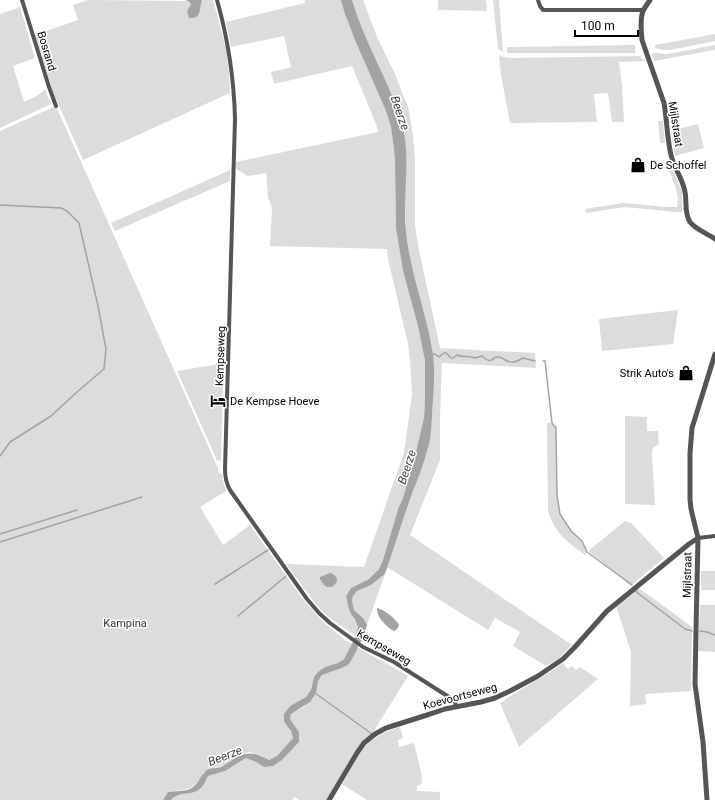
<svg xmlns="http://www.w3.org/2000/svg" width="715" height="800" viewBox="0 0 715 800" font-family="Roboto,sans-serif">
	<rect width="100%" height="100%" fill="#fff"/>
	<path fill="#dcdcdc" d="M 88,0 L 188,1 L 191,4 L 187,11 L 193,18 C 202,13 199,8 202,0 L 213,0 L 226,48 L 229,73 L 230,93 L 83,160 L 53,92 L 35,35 L 78,20 L 73,5 Z
		M 305,0 L 341,0 L 351,30 L 386,111 L 391,127 L 394,149 L 395,162 L 396,228 L 403,271 L 418,326 L 425,361 L 425,399 L 424,418 L 412,468 L 402,501 L 399,506 L 383,560 L 379,569 L 369,579 L 351,588 L 346,596 L 348,606 L 351,614 L 355,619 L 358,627 L 356,636 L 330,618 L 317,606 L 286,564 L 364,567 L 404,453 L 412,394 L 410,362 L 408,344 L 388,259 L 387,249 L 270,246 L 272,208 L 268,197 L 266,173 L 248,176 L 236,169 L 236,162 L 378,132 L 376,124 L 352,66 L 274,84 L 271,72 L 291,67 L 284,36 L 231,47 L 226,22 L 305,3 Z
		M 352,0 L 363,0 L 377,37 L 395,74 L 408,107 L 413,135 L 415,160 L 415,226 L 419,250 L 440,348 L 535,353 L 536,368 L 442,363 L 440,416 L 440,460 L 410,535 L 572,645 L 558,659 L 546,666 L 513,646 L 520,632 L 495,618 L 488,630 L 387,567 L 427,452 L 432,421 L 434,367 L 430,341 L 411,267 L 406,231 L 405,200 L 406,158 L 404,131 L 400,120 L 393,100 L 359,23 Z
		M 438,0 L 486,0 L 487,11 L 439,10 L 438,10 Z
		M 493,0 L 499,0 L 503,52 L 498,49 Z
		M 20,7 L 35,58 L 13,66 L 24,102 L 37,96 L 45,89 L 51,104 L 0,128 L 0,14 Z
		M 715,34 L 715,41 L 670,50 L 663,50 L 655,48 L 655,45 Z
		M 635,45 L 635,53 L 507,53 L 507,47 Z
		M 715,45 L 715,50 L 654,61 L 651,54 C 656,51 662,54 668,54 Z
		M 499,55 L 503,57 L 512,58 L 641,56 L 641,58 L 646,61 L 619,62 L 622,86 L 624,122 L 612,122 L 608,93 L 594,94 L 597,122 L 510,123 L 501,75 Z
		M 56,106 L 218,468 L 219,473 L 222,474 L 223,481 L 226,491 L 200,507 L 223,545 L 250,525 L 302,598 L 322,621 L 346,641 L 352,644 L 344,659 L 338,663 L 325,667 L 314,677 L 311,690 L 306,697 L 290,706 L 287,726 L 291,731 L 293,738 L 277,756 L 269,760 L 261,755 L 249,752 L 236,757 L 226,764 L 204,772 C 193,792 188,788 168,792 L 163,800 L 0,800 L 0,131 Z
		M 658,121 L 663,121 L 665,143 L 660,143 Z
		M 698,124 L 704,148 L 675,156 L 671,131 Z
		M 672,168 L 682,191 L 682,212 L 676,212 L 625,207 L 586,213 L 585,209 L 623,203 L 667,207 L 677,207 C 680,194 673,182 669,170 Z
		M 230,170 L 230,181 L 115,231 L 111,223 Z
		M 678,310 L 673,344 L 602,351 L 599,319 Z
		M 225,363 L 223,386 L 221,460 L 217,461 L 216,458 L 177,371 Z
		M 625,416 L 647,417 L 647,431 L 658,431 L 659,444 C 653,447 652,449 652,455 L 655,505 L 625,504 Z
		M 547,423 L 552,423 L 556,428 L 557,495 L 560,514 L 571,531 L 582,541 L 587,552 L 585,555 C 567,541 555,534 548,511 Z
		M 625,521 L 631,523 L 664,558 L 630,586 L 620,576 L 588,551 Z
		M 701,571 L 715,571 L 715,590 L 701,590 Z
		M 385,574 L 367,625 L 364,619 L 354,610 L 352,600 L 353,596 L 357,591 L 371,585 Z
		M 638,588 L 650,596 L 692,627 L 691,691 L 645,694 L 646,704 L 630,706 L 631,652 L 616,606 Z
		M 700,605 L 715,605 L 715,652 L 698,651 Z
		M 357,647 L 408,676 L 372,734 L 346,767 L 326,800 L 299,800 L 295,797 L 292,800 L 171,800 C 180,790 192,797 201,788 C 204,785 206,780 208,776 L 225,771 L 246,758 L 256,762 L 264,767 L 273,766 L 282,760 L 299,742 L 299,732 L 290,719 L 291,714 L 296,711 L 304,707 L 315,693 L 318,681 L 322,675 L 342,668 L 357,650 Z
		M 563,663 L 568,669 L 572,666 L 576,670 L 580,667 L 598,679 L 519,747 L 500,703 C 520,689 543,678 563,663 Z
		M 400,727 L 403,738 L 398,740 L 399,747 L 414,743 L 422,776 L 422,783 L 417,786 L 417,791 L 440,792 L 440,800 L 367,800 L 342,784 C 351,770 361,747 375,738 C 383,733 391,730 400,727 Z"/>
	<path fill="#a3a3a3" d="M 185,0 L 202,0 C 199,9 202,19 189,18 L 187,11 L 191,4 L 188,1 Z
		M 341,0 L 352,0 C 364,42 388,79 401,120 C 412,156 402,194 406,231 C 410,274 427,313 433,355 C 435,370 434,385 433,400 C 432,413 432,426 430,439 C 426,459 418,478 411,497 C 402,522 394,548 385,574 L 371,585 L 357,591 L 353,596 L 352,600 L 354,610 L 364,619 L 367,625 L 363,637 L 361,642 L 359,642 L 357,650 L 349,664 L 342,668 L 322,675 L 318,681 L 316,693 L 310,702 L 291,714 L 290,719 L 299,732 L 299,742 L 282,760 L 273,766 L 264,767 L 256,762 L 246,758 L 225,771 L 208,776 C 206,780 204,785 201,788 C 192,797 180,790 171,800 L 163,800 L 168,792 C 174,791 185,791 190,789 C 198,785 199,778 204,773 C 208,767 215,769 221,767 C 227,764 231,760 237,757 C 249,751 257,753 269,760 L 277,756 L 293,738 L 291,731 L 287,726 L 284,721 L 284,714 L 290,706 L 306,697 L 311,690 L 314,677 L 318,672 L 325,667 L 338,663 L 344,659 L 353,642 L 357,631 L 358,627 L 355,619 L 351,614 L 348,606 L 346,596 L 351,588 L 369,579 L 379,569 L 383,560 L 399,506 L 402,501 L 412,468 L 424,418 L 425,399 L 425,361 L 418,326 L 403,271 L 396,228 L 395,162 L 394,149 L 391,127 L 386,111 L 355,40 L 345,14 Z
		M 330,573 C 337,575 340,581 333,586 C 332,587 329,587 327,587 L 324,585 L 320,579 L 320,577 C 324,576 326,574 330,573 Z
		M 377,608 C 385,610 395,618 399,625 L 397,629 L 394,631 C 387,627 376,617 377,608 Z"/>
	<g fill="none" stroke-linecap="round" stroke-linejoin="round">
		<path stroke="#a3a3a3" stroke-width="1.5" d="M 0,205 L 61,208 L 67,211 L 79,223 L 98,306 L 106,349 L 104,369 L 77,392 L 51,416 L 10,442 L 0,456
			M 431,355 L 435,354 L 439,357 L 444,353 L 446,353 L 451,358 L 453,358 L 457,355 C 463,358 469,355 475,358 L 482,356 C 494,366 490,356 499,357 C 500,357 504,359 505,360 C 513,364 515,362 523,358 L 535,361
			M 543,361 L 545,361 L 552,423 L 556,428 L 557,495 L 560,514 L 571,531 L 582,541 L 587,552 L 632,585
			M 0,534 L 77,510
			M 0,542 L 142,497
			M 215,584 L 268,550
			M 636,591 L 639,594 L 685,629 L 692,631
			M 238,616 L 286,576
			M 700,631 L 707,632 L 715,635
			M 315,693 L 372,734"/>
		<path stroke="#555" stroke-width="4" d="M 22,0 L 49,87 L 56,106
			M 217,0 C 228,39 234,78 235,119 L 225,469 C 225,477 226,483 230,490 L 307,599 L 319,613 L 330,623 L 363,647 L 394,662 L 452,699 L 455,702 L 456,707
			M 538,0 L 540,6 L 543,10 L 643,10
			M 698,538 L 715,536"/>
		<path stroke="#555" stroke-width="5" d="M 650,0 C 648,3 645,7 643,11 C 640,19 641,31 642,40 L 664,103 C 667,120 667,138 671,155 C 674,168 683,179 685,192 C 687,202 684,213 690,222 C 696,230 707,233 715,239
			M 329,800 L 357,753 L 364,743 L 375,734 L 386,728 L 424,716 L 445,709 L 481,702 L 495,698 L 512,690 L 538,676 L 563,659 L 574,648 L 607,611 L 689,544 L 698,538
			M 707,800 L 703,742 L 695,684 L 696,630 L 698,538 L 691,509 L 690,499 L 690,453 L 692,428 L 715,354"/>
	</g>
	<defs>
		<g id="shop-bare" transform="scale(1.2)"><path d="M-5-2.5h2.3a2.7 3.5 0 0 1 5.4 0H5L5.5 6h-11ZM-1.5-2.5h3a1.5 2.3 0 0 0-3 0Z" fill="#000" stroke="#fff" stroke-width="2.5" paint-order="stroke"/></g>
		<g id="hotel-bare" transform="scale(1.2)"><path d="M-6-4.5h1.5V1H6V5H4.5V3h-9V5H-6ZM-4 0a1.8 1.8 0 1 1 3.6 0ZM.5 0V-2.5h3Q6-2.5 6 0Z" fill="#000" stroke="#fff" stroke-width="2.5" paint-order="stroke"/></g>
	</defs>
	<g fill-rule="evenodd">
		<use href="#shop-bare" x="638" y="165"/>
		<use href="#shop-bare" x="686" y="373"/>
		<use href="#hotel-bare" x="218" y="401"/>
	</g>
	<g text-anchor="middle" stroke-width="3" stroke-linejoin="round" paint-order="stroke">
		<g font-size="11" fill="#000" stroke="#fff">
			<text transform="translate(47 51) rotate(73)" y="4">Bosrand</text>
			<text transform="translate(676 124) rotate(81)" y="4">Mijlstraat</text>
			<text transform="translate(220 356) rotate(-88)" y="4">Kempseweg</text>
			<text transform="translate(687 575) rotate(-89)" y="4">Mijlstraat</text>
			<text transform="translate(384 647) rotate(30)" y="4">Kempseweg</text>
			<text transform="translate(460 696) rotate(-15)" y="4">Koevoortseweg</text>
		</g>
		<g font-size="11" fill="#000" stroke="#fff" text-anchor="start">
			<text x="650" y="169">De Schoffel</text>
			<text x="674" y="377" text-anchor="end">Strik Auto's</text>
			<text x="230" y="405">De Kempse Hoeve</text>
		</g>
		<g font-size="11" fill="#333" stroke="#fff">
			<text x="125" y="627">Kampina</text>
		</g>
		<g font-size="12" font-style="italic" fill="#444" stroke="#fff">
			<text transform="translate(400 113) rotate(71)" y="4">Beerze</text>
			<text transform="translate(407 467) rotate(-72)" y="4">Beerze</text>
			<text transform="translate(225 756) rotate(-22)" y="4">Beerze</text>
		</g>
	</g>
	<path d="M575 30v6h63v-6" fill="none" stroke="#000000" stroke-width="2"/>
	<text x="581" y="30" font-size="12" fill="#000000" stroke="#ffffff" stroke-width="3" paint-order="stroke">100 m</text>
</svg>
